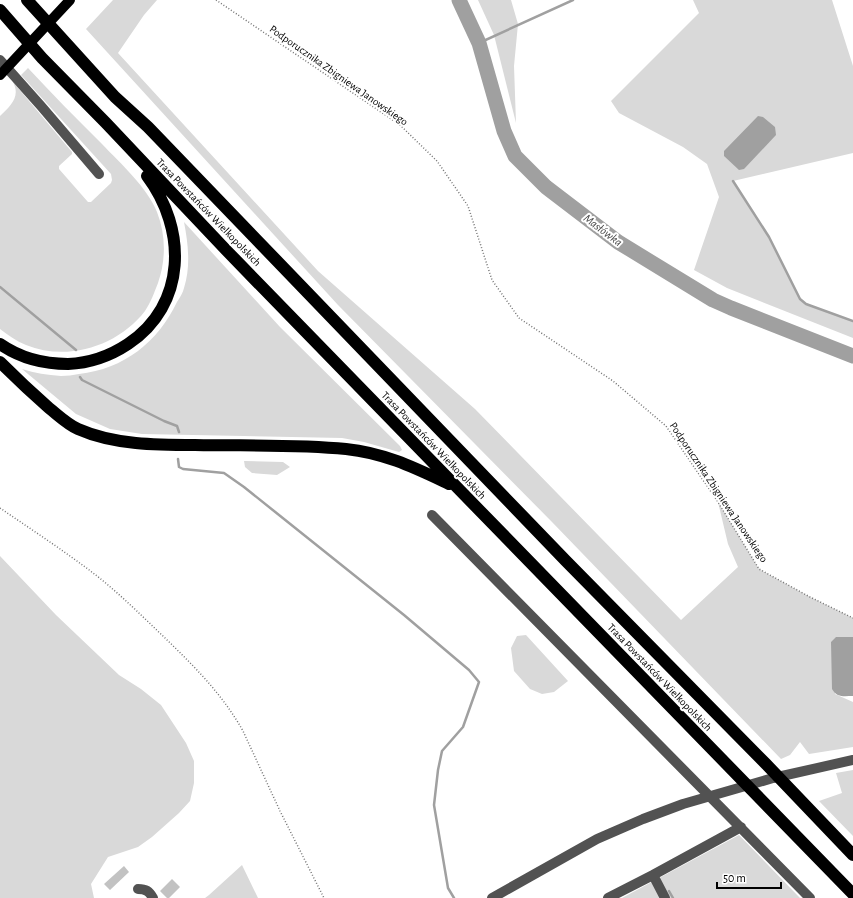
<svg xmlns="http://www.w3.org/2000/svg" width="853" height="898" viewBox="0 0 853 898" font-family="'Alegreya Sans',sans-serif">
	<rect width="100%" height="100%" fill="#fff"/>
	<path fill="#d9d9d9" d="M 113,0 L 157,0 L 144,15 L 118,53 L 318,271 L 475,409 L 681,620 L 738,567 L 728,544 L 718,502 L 759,569 L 810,597 L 853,618 L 853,637 L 836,637 L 835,694 L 853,702 L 853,747 L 809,754 L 800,742 L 790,755 L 781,759 L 552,522 L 338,305 L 86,29 Z
		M 478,0 L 511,0 L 518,24 L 514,66 L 516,123 L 494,35 Z
		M 693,0 L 832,0 L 853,66 L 853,153 L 733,181 L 769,237 L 800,299 L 806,304 L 853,321 L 853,338 L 727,288 L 694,270 L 719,197 L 707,164 L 683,147 L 619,113 L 611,101 L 699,13 Z
		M 28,68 C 52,94 77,119 102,144 C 121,164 147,187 157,212 C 166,235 166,260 158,283 C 154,293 151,302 145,311 C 118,346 68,362 26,345 C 16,341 8,335 0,329 L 0,116 C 10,106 21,97 13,82 L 72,152 L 72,154 L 59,166 L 59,169 L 88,202 L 91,202 L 111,183 L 112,180 L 111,174 L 21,75 Z
		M 184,222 L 280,327 L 400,446 L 402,450 L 399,452 L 364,442 L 342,438 L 142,434 L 110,429 L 76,414 L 22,369 C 35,373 47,375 61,376 C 67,376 73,375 79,374 C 124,369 158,342 177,302 C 180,297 183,293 184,288 C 191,266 188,243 184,222 Z
		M 244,461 L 283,462 L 290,467 L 277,475 L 252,473 L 245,467 Z
		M 0,556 L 56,615 L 119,675 L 141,689 L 161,705 L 186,743 L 194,761 L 194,783 L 190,801 L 179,813 L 152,837 L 138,847 L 108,857 L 91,884 L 94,898 L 0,898 Z
		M 526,635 L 568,681 L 554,692 L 542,694 L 530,689 L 514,671 L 511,648 L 517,636 Z
		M 853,770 L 853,836 L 819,801 L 842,793 L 836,773 Z
		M 739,835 L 800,898 L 622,898 Z
		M 242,865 L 258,898 L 205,898 L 209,895 Z"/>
	<path fill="#a0a0a0" d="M 758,116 L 763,117 L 775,127 L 776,135 L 744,169 L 739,170 L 724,156 L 724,151 Z
		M 836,637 L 853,637 L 853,696 C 844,696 837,698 832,689 L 831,642 Z"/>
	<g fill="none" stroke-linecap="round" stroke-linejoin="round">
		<path stroke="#a0a0a0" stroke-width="2.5" d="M 479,43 L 573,0
			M 733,181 L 769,237 L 800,299 L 806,304 L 853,321
			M 0,287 L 76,350
			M 80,377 L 82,380 L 164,421 L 177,426 L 179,432
			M 178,459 L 179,467 L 183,469 L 224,473 L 244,487 L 404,615 L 469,670 L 479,682 L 463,727 L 442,751 L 438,770 L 434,805 L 448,888 L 454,898
			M 669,891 L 673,898"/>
		<path stroke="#a0a0a0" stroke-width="15" d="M 459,0 L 479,43 L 504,131 L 515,156 L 546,187 L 618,242 L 713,300 L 731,308 L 853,356"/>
	</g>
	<path fill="#c2c2c2" d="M 124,866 L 129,872 L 110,890 L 104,884 Z
		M 172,879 L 180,887 L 169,898 L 167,898 L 160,891 Z"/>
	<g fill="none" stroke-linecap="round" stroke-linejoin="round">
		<path stroke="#747474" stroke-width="1.5" stroke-dasharray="1 2" stroke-linecap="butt" d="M 216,0 L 400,125 L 437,161 L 468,206 L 492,280 L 519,318 L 613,381 L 666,426 L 718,502 L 759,569 L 810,597 L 853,618
			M 0,508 C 32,530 66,552 97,576 C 121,595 143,617 165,638 C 194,666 223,695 243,731 L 280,811 L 324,898"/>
		<path stroke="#525252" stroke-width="10" d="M 0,60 L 41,106 L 99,174
			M 432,515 L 810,898
			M 653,875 L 665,898
			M 138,889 C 146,889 149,891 153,898
			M 492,898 L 597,839 L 643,819 L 683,804 L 773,778 L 853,760
			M 608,898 L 653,875 L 741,827"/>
		<path stroke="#000" stroke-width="10" d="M 0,75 L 70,0"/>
		<path stroke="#000" stroke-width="12" d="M 27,0 L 115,97 L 148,127 L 566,561 L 766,764 L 853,855
			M 0,10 L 42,58 L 106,123 L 227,251 L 853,894
			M 0,344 C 20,358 44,364 68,364 C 91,363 110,356 128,344 C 187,305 187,229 147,176
			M 0,362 C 16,378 32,393 49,408 C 58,415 67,424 78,429 C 114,445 157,445 195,445 C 245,446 296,444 346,449 C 385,453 415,468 449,484"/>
	</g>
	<g text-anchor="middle" stroke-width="4" stroke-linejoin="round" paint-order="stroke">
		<g font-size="11" fill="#000" stroke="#fff">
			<text transform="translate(339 75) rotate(35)" y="4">Podporucznika Zbigniewa Janowskiego</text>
			<text transform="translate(209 212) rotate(46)" y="4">Trasa Powstańców Wielkopolskich</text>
			<text transform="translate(434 445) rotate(46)" y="4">Trasa Powstańców Wielkopolskich</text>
			<text transform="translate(719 492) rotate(56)" y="4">Podporucznika Zbigniewa Janowskiego</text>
			<text transform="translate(660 677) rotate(46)" y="4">Trasa Powstańców Wielkopolskich</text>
		</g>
		<g font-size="12" font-style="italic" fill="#414141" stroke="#fff">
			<text transform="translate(603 230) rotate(37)" y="4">Masłówka</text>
		</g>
	</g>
	<path d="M717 882v6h64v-6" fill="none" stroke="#000000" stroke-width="2"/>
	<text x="723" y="882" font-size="12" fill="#000000" stroke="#ffffff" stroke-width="3" paint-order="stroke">50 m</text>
</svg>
